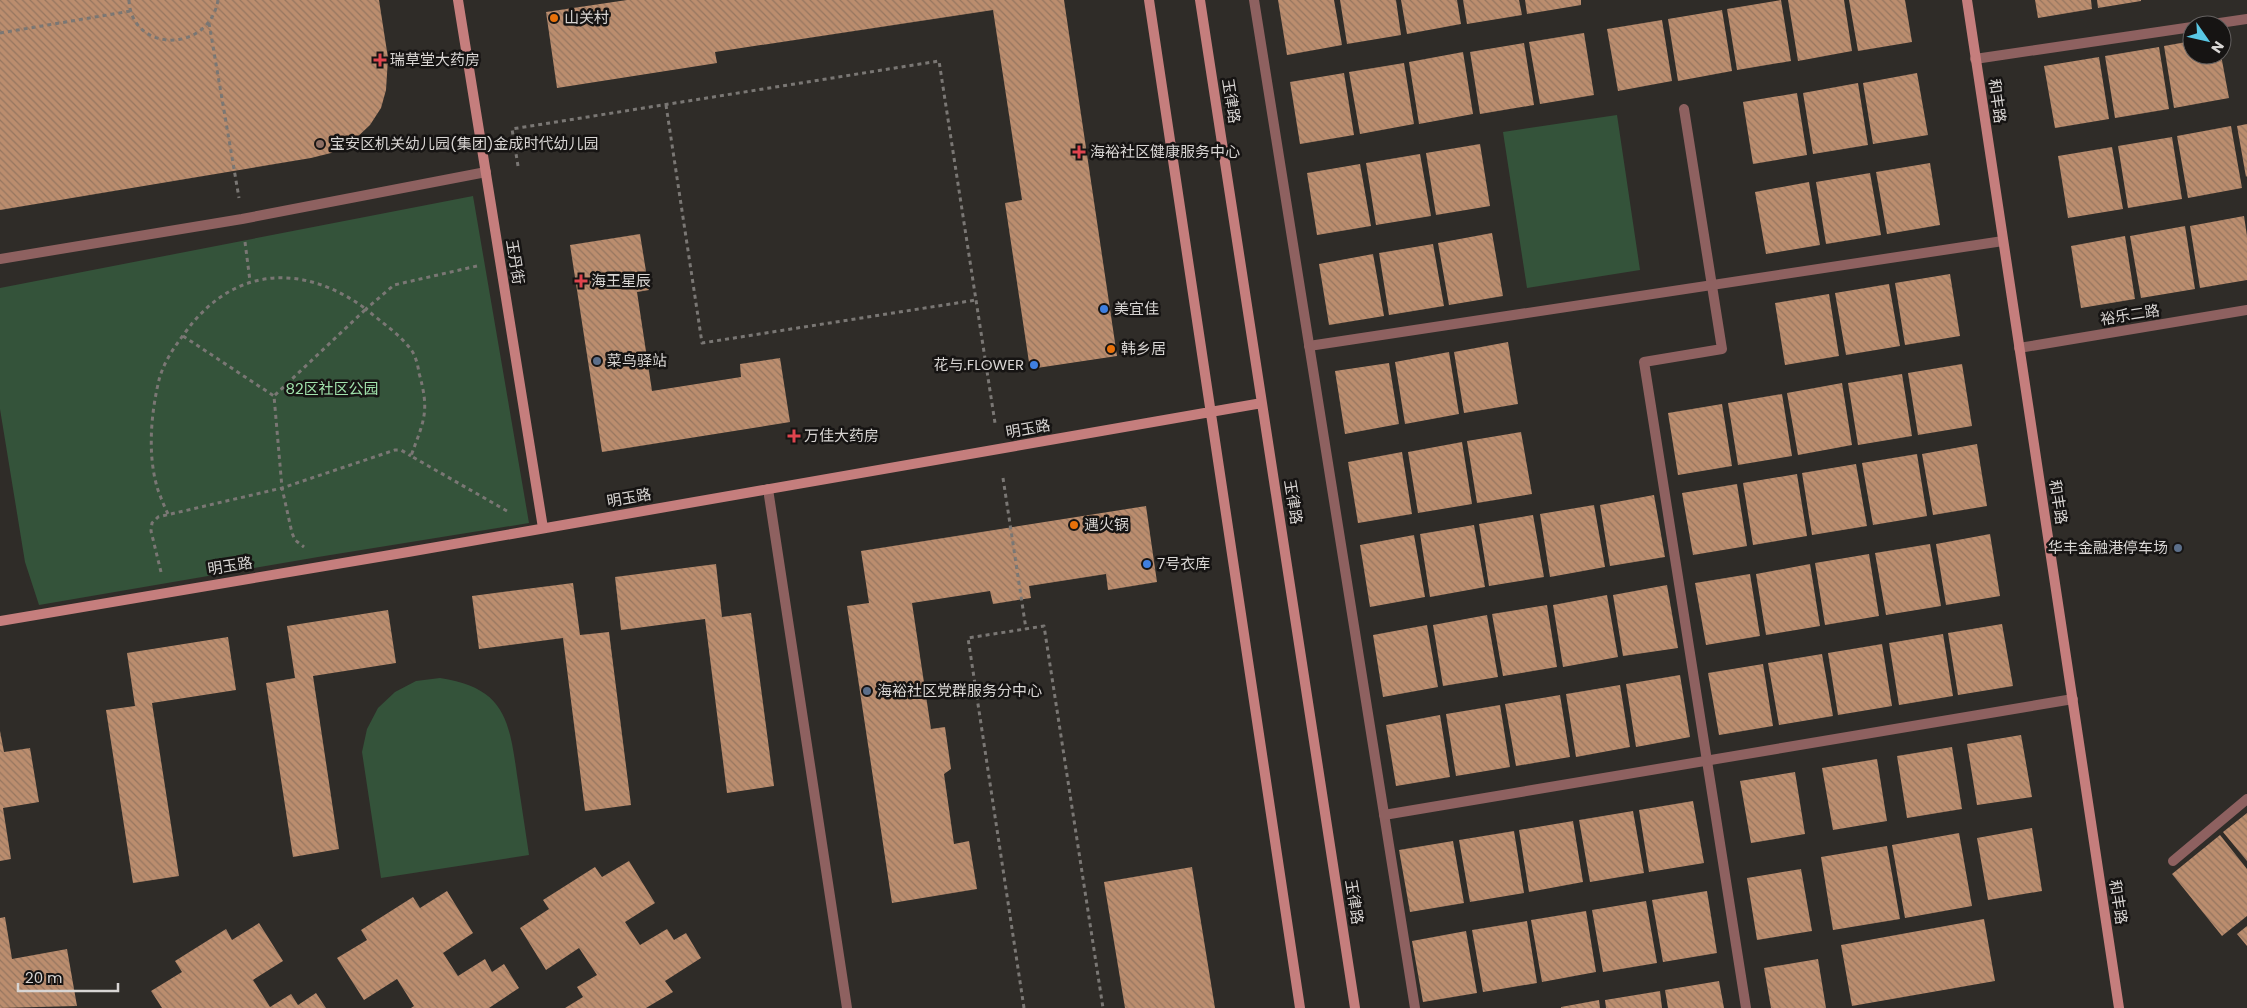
<svg xmlns="http://www.w3.org/2000/svg" width="2247" height="1008" viewBox="0 0 2247 1008" font-family="Poppins,'Noto Sans SC',sans-serif">
	<defs>
		<pattern id="building-back-hatch" width="6" height="6" patternUnits="userSpaceOnUse" patternTransform="scale(1.25)"><rect width="6" height="6" fill="#bb8d6e"/><path d="M-1 5l2 2M0 0l6 6M5-1l2 2" fill="none" stroke="#967660"/></pattern>
	</defs>
	<rect width="100%" height="100%" fill="#2f2c28"/>
	<path fill="#34533a" d="M 1617,115 L 1640,270 L 1527,288 L 1503,132 Z
		M 473,196 L 529,523 L 318,557 L 39,605 L 25,562 L 0,409 L 0,288 Z
		M 440,678 C 504,688 509,718 517,775 C 521,802 525,828 529,855 L 381,878 L 362,752 L 367,729 L 378,708 L 395,692 L 416,681 Z"/>
	<path fill="url(#building-back-hatch)" d="M 0,0 L 379,0 L 388,58 L 386,90 L 381,108 L 370,125 L 353,141 L 331,153 L 311,158 L 0,210 Z
		M 627,0 L 1064,0 L 1117,356 L 1030,369 L 1005,203 L 1022,200 L 993,10 L 715,52 L 717,63 L 557,88 L 546,12 Z
		M 1278,0 L 1334,0 L 1342,45 L 1287,55 Z
		M 1340,0 L 1396,0 L 1401,35 L 1347,44 Z
		M 1401,0 L 1457,0 L 1461,24 L 1407,34 Z
		M 1463,0 L 1519,0 L 1522,15 L 1467,24 Z
		M 1525,0 L 1581,0 L 1581,5 L 1527,14 Z
		M 1781,0 L 1791,61 L 1737,70 L 1727,9 Z
		M 1788,0 L 1844,0 L 1852,51 L 1798,61 Z
		M 1849,0 L 1905,0 L 1912,42 L 1858,51 Z
		M 2035,0 L 2091,0 L 2092,9 L 2038,18 Z
		M 2097,0 L 2141,0 L 2141,1 L 2098,8 Z
		M 1722,10 L 1732,71 L 1678,81 L 1668,19 Z
		M 1662,20 L 1672,81 L 1618,91 L 1607,29 Z
		M 1584,33 L 1594,95 L 1540,104 L 1529,42 Z
		M 2192,41 L 2192,55 L 2221,55 L 2229,98 L 2174,108 L 2164,46 Z
		M 1524,43 L 1534,105 L 1480,114 L 1470,52 Z
		M 2159,47 L 2169,109 L 2115,118 L 2105,56 Z
		M 1463,52 L 1473,114 L 1419,124 L 1409,62 Z
		M 2099,57 L 2109,119 L 2055,128 L 2044,66 Z
		M 1404,63 L 1414,124 L 1360,134 L 1349,72 Z
		M 1344,73 L 1354,135 L 1300,144 L 1290,82 Z
		M 1917,73 L 1928,135 L 1873,144 L 1863,83 Z
		M 1858,83 L 1868,145 L 1813,154 L 1803,93 Z
		M 1797,93 L 1807,155 L 1753,164 L 1743,102 Z
		M 2247,124 L 2247,176 L 2246,177 L 2237,126 Z
		M 2231,126 L 2242,188 L 2188,198 L 2177,136 Z
		M 2172,137 L 2182,199 L 2128,208 L 2118,146 Z
		M 1480,144 L 1490,206 L 1436,215 L 1426,153 Z
		M 2112,147 L 2123,209 L 2068,218 L 2058,156 Z
		M 1420,154 L 1431,216 L 1376,225 L 1366,163 Z
		M 1930,163 L 1940,225 L 1887,234 L 1876,172 Z
		M 1360,164 L 1371,226 L 1317,235 L 1307,173 Z
		M 1870,173 L 1881,235 L 1826,244 L 1816,182 Z
		M 1809,182 L 1820,245 L 1766,254 L 1755,192 Z
		M 2244,216 L 2247,236 L 2247,280 L 2200,288 L 2190,226 Z
		M 2185,226 L 2195,289 L 2141,298 L 2130,236 Z
		M 1492,233 L 1503,296 L 1449,305 L 1438,243 Z
		M 640,234 L 649,290 L 637,292 L 652,391 L 741,377 L 740,364 L 780,358 L 790,422 L 602,452 L 570,245 Z
		M 2125,236 L 2135,299 L 2081,308 L 2071,246 Z
		M 1433,244 L 1444,306 L 1389,315 L 1379,253 Z
		M 1373,254 L 1384,316 L 1329,325 L 1319,264 Z
		M 1950,274 L 1960,336 L 1905,345 L 1895,283 Z
		M 1889,284 L 1900,346 L 1846,355 L 1835,293 Z
		M 1829,294 L 1839,356 L 1785,365 L 1775,303 Z
		M 1508,342 L 1518,404 L 1464,413 L 1454,352 Z
		M 1449,352 L 1459,414 L 1405,424 L 1395,362 Z
		M 1389,363 L 1399,424 L 1345,434 L 1335,371 Z
		M 1962,364 L 1972,426 L 1918,435 L 1908,373 Z
		M 1902,374 L 1912,436 L 1858,445 L 1848,383 Z
		M 1842,383 L 1852,445 L 1798,455 L 1787,393 Z
		M 1782,394 L 1792,456 L 1738,465 L 1728,403 Z
		M 1722,404 L 1732,466 L 1678,475 L 1668,413 Z
		M 1521,432 L 1532,494 L 1477,503 L 1467,441 Z
		M 1462,442 L 1472,504 L 1418,513 L 1408,452 Z
		M 1977,444 L 1987,506 L 1933,515 L 1922,454 Z
		M 1402,452 L 1412,514 L 1358,523 L 1348,462 Z
		M 1917,454 L 1927,516 L 1873,525 L 1862,463 Z
		M 1856,464 L 1867,526 L 1812,535 L 1802,473 Z
		M 1797,474 L 1807,536 L 1753,545 L 1743,483 Z
		M 1737,484 L 1747,546 L 1693,555 L 1682,493 Z
		M 1654,495 L 1665,557 L 1610,566 L 1600,505 Z
		M 1594,505 L 1605,567 L 1550,577 L 1540,514 Z
		M 1146,506 L 1157,582 L 1108,590 L 1106,574 L 1029,586 L 1031,598 L 993,604 L 990,591 L 912,603 L 931,729 L 945,727 L 951,769 L 944,774 L 954,844 L 969,841 L 977,889 L 892,903 L 847,606 L 869,603 L 861,551 Z
		M 1533,515 L 1544,577 L 1489,586 L 1479,524 Z
		M 1474,525 L 1485,587 L 1430,597 L 1420,534 Z
		M 1990,534 L 2000,596 L 1946,605 L 1936,544 Z
		M 1414,535 L 1425,597 L 1370,607 L 1360,545 Z
		M 1930,544 L 1941,606 L 1886,615 L 1875,553 Z
		M 1869,554 L 1879,616 L 1825,625 L 1815,563 Z
		M 716,564 L 722,617 L 751,613 L 774,786 L 727,793 L 705,619 L 621,630 L 615,577 Z
		M 1810,564 L 1820,626 L 1766,635 L 1756,574 Z
		M 1750,574 L 1760,636 L 1706,645 L 1695,583 Z
		M 573,583 L 580,635 L 609,632 L 631,805 L 585,811 L 563,638 L 479,649 L 472,596 Z
		M 1667,585 L 1678,648 L 1623,656 L 1613,595 Z
		M 1607,595 L 1618,657 L 1563,667 L 1553,605 Z
		M 1547,605 L 1557,667 L 1503,676 L 1492,614 Z
		M 388,610 L 396,663 L 313,676 L 339,849 L 293,857 L 266,683 L 295,678 L 287,626 Z
		M 1487,615 L 1498,677 L 1443,686 L 1433,625 Z
		M 2002,624 L 2013,686 L 1958,695 L 1948,633 Z
		M 1427,625 L 1438,687 L 1383,697 L 1373,635 Z
		M 1943,634 L 1953,696 L 1899,705 L 1889,643 Z
		M 228,637 L 236,690 L 152,703 L 179,876 L 133,883 L 106,710 L 135,706 L 127,653 Z
		M 1882,644 L 1892,706 L 1838,715 L 1828,653 Z
		M 1822,654 L 1833,716 L 1779,725 L 1768,663 Z
		M 1763,664 L 1773,726 L 1719,735 L 1708,673 Z
		M 1680,675 L 1690,737 L 1636,747 L 1626,684 Z
		M 1620,685 L 1630,747 L 1576,757 L 1566,694 Z
		M 1560,695 L 1570,757 L 1516,766 L 1505,704 Z
		M 1500,705 L 1510,767 L 1456,776 L 1446,714 Z
		M 1440,715 L 1450,777 L 1396,786 L 1386,725 Z
		M 0,731 L 4,752 L 30,748 L 39,802 L 3,808 L 11,859 L 0,861 Z
		M 2021,735 L 2032,797 L 1977,805 L 1967,744 Z
		M 1952,747 L 1962,809 L 1907,818 L 1897,756 Z
		M 1877,759 L 1887,821 L 1833,830 L 1822,768 Z
		M 1795,772 L 1805,834 L 1751,843 L 1740,781 Z
		M 1693,801 L 1704,863 L 1649,872 L 1639,810 Z
		M 1633,811 L 1644,873 L 1590,882 L 1579,820 Z
		M 2247,813 L 2247,861 L 2223,832 Z
		M 1573,821 L 1583,882 L 1529,892 L 1519,830 Z
		M 2032,828 L 2042,891 L 1988,900 L 1977,838 Z
		M 1514,831 L 1524,893 L 1470,902 L 1459,840 Z
		M 1959,833 L 1972,906 L 1905,918 L 1892,845 Z
		M 2220,835 L 2247,869 L 2247,916 L 2222,936 L 2172,874 Z
		M 1453,841 L 1464,903 L 1410,912 L 1399,850 Z
		M 1887,846 L 1900,919 L 1833,930 L 1821,857 Z
		M 629,861 L 655,903 L 625,922 L 640,945 L 667,929 L 674,940 L 686,933 L 701,958 L 665,981 L 673,992 L 646,1008 L 565,1008 L 583,997 L 577,987 L 597,975 L 579,948 L 546,970 L 520,928 L 549,909 L 543,900 L 595,867 L 602,877 Z
		M 1192,867 L 1215,1008 L 1125,1008 L 1104,882 Z
		M 1801,869 L 1812,931 L 1757,940 L 1747,878 Z
		M 447,891 L 473,933 L 443,953 L 458,976 L 485,959 L 492,972 L 504,964 L 519,988 L 489,1008 L 411,1008 L 414,1006 L 397,979 L 364,1000 L 337,958 L 367,940 L 361,930 L 413,897 L 420,908 Z
		M 1707,891 L 1717,953 L 1663,962 L 1652,900 Z
		M 1646,901 L 1657,963 L 1603,972 L 1592,910 Z
		M 1586,911 L 1596,972 L 1542,982 L 1531,920 Z
		M 5,917 L 12,959 L 67,949 L 77,1006 L 0,1008 L 0,918 Z
		M 1984,919 L 1995,981 L 1852,1006 L 1841,945 Z
		M 1527,921 L 1537,983 L 1483,992 L 1472,930 Z
		M 259,923 L 283,961 L 253,980 L 270,1007 L 291,994 L 298,1005 L 316,993 L 326,1008 L 162,1008 L 151,991 L 182,972 L 175,961 L 226,929 L 232,940 Z
		M 2247,926 L 2247,946 L 2237,934 Z
		M 1466,931 L 1477,993 L 1423,1002 L 1412,941 Z
		M 1818,959 L 1826,1008 L 1771,1008 L 1764,968 Z
		M 1719,981 L 1724,1008 L 1668,1008 L 1665,990 Z
		M 1660,991 L 1662,1008 L 1606,1008 L 1605,1000 Z
		M 1599,1000 L 1600,1008 L 1561,1008 L 1561,1007 Z"/>
	<g fill="none" stroke-linecap="round" stroke-linejoin="round">
		<path stroke="#7a7774" stroke-width="3" stroke-dasharray="4 4" stroke-linecap="butt" d="M 129,0 C 131,53 209,54 218,0
			M 209,23 L 239,198
			M 0,33 L 131,11
			M 666,105 L 702,343 L 976,300
			M 518,166 L 512,129 L 939,61 L 995,423
			M 245,242 L 250,281
			M 477,266 L 394,285 L 366,309 C 381,322 401,335 412,351 C 416,357 418,366 419,373 C 430,412 424,420 411,456 L 507,511
			M 183,336 L 274,396 L 282,488 L 292,533 L 295,540 L 304,547
			M 1003,478 L 1026,629
			M 168,514 C 164,506 161,498 158,490 C 147,456 151,413 159,380 C 164,361 175,346 187,330 C 235,266 303,263 366,309 L 274,396
			M 161,572 L 151,531 L 152,523 L 158,517 L 282,488 L 395,450 L 401,450 L 411,456
			M 1024,1008 L 968,638 L 1044,626 L 1103,1008"/>
		<path stroke="#8e6160" stroke-width="10" d="M 1254,0 L 1415,1008
			M 2206,25 L 2247,19
			M 1975,59 L 2192,27
			M 1684,109 L 1722,349 L 1644,362 L 1746,1008
			M 0,259 L 242,219 L 486,172
			M 768,489 L 847,1008
			M 2173,861 L 2247,799"/>
		<path stroke="#8e6160" stroke-width="10" d="M 1309,346 L 2003,241
			M 2019,348 L 2247,310
			M 1384,815 L 2073,699"/>
		<path stroke="#c57e7d" stroke-width="10" d="M 458,0 L 543,528
			M 1149,0 L 1300,1008
			M 1200,0 L 1355,1008
			M 1967,0 L 2119,1008
			M 0,621 L 408,552 L 1262,403"/>
	</g>
	<g fill="#e8710a" stroke="#161413" stroke-width="2">
		<circle cx="554" cy="18" r="5"/>
		<circle cx="1111" cy="349" r="5"/>
		<circle cx="1074" cy="525" r="5"/>
	</g>
	<g fill="#e0444e" stroke="#161413" stroke-width="2">
		<path d="M377.5 52.5h5v5h5v5h-5v5h-5v-5h-5v-5h5z"/>
		<path d="M1076.5 144.5h5v5h5v5h-5v5h-5v-5h-5v-5h5z"/>
		<path d="M578.5 273.5h5v5h5v5h-5v5h-5v-5h-5v-5h5z"/>
		<path d="M791.5 428.5h5v5h5v5h-5v5h-5v-5h-5v-5h5z"/>
	</g>
	<circle fill="#8d6e63" stroke="#161413" stroke-width="2" cx="320" cy="144" r="5"/>
	<g fill="#3f7fe0" stroke="#161413" stroke-width="2">
		<circle cx="1104" cy="309" r="5"/>
		<circle cx="1034" cy="365" r="5"/>
		<circle cx="1147" cy="564" r="5"/>
	</g>
	<g fill="#5c6f8a" stroke="#161413" stroke-width="2">
		<circle cx="597" cy="361" r="5"/>
		<circle cx="2178" cy="548" r="5"/>
		<circle cx="867" cy="691" r="5"/>
	</g>
	<g text-anchor="middle" stroke-width="5" stroke-linejoin="round" paint-order="stroke">
		<g font-size="15" fill="#d8d5d3" stroke="#161413" text-anchor="start">
			<text x="564" y="23">山关村</text>
			<text x="390" y="65">瑞草堂大药房</text>
			<text x="330" y="149">宝安区机关幼儿园(集团)金成时代幼儿园</text>
			<text x="1090" y="157">海裕社区健康服务中心</text>
			<text x="591" y="286">海王星辰</text>
			<text x="1114" y="314">美宜佳</text>
			<text x="1121" y="354">韩乡居</text>
			<text x="607" y="366">菜鸟驿站</text>
			<text x="1024" y="370" text-anchor="end">花与.FLOWER</text>
			<text x="804" y="441">万佳大药房</text>
			<text x="1084" y="530">遇火锅</text>
			<text x="2168" y="553" text-anchor="end">华丰金融港停车场</text>
			<text x="1157" y="569">7号衣库</text>
			<text x="877" y="696">海裕社区党群服务分中心</text>
		</g>
		<g font-size="15" fill="#d8d5d3" stroke="#161413">
			<text transform="translate(1231 101) rotate(81)" y="5">玉律路</text>
			<text transform="translate(1997 101) rotate(82)" y="5">和丰路</text>
			<text transform="translate(515 262) rotate(81)" y="5">玉丹街</text>
			<text transform="translate(2130 315) rotate(-9)" y="5">裕乐二路</text>
			<text transform="translate(1028 429) rotate(-10)" y="5">明玉路</text>
			<text transform="translate(629 498) rotate(-10)" y="5">明玉路</text>
			<text transform="translate(1293 502) rotate(81)" y="5">玉律路</text>
			<text transform="translate(2058 502) rotate(81)" y="5">和丰路</text>
			<text transform="translate(230 566) rotate(-9)" y="5">明玉路</text>
			<text transform="translate(1354 902) rotate(81)" y="5">玉律路</text>
			<text transform="translate(2118 902) rotate(81)" y="5">和丰路</text>
		</g>
		<g font-size="15" fill="#a1e3ac" stroke="#161413">
			<text x="332" y="394">82区社区公园</text>
		</g>
	</g>
	<g transform="translate(2207 40) rotate(124)"><circle r="24" fill="#161413" stroke="#646160"/>
	<path d="M0-4L9 19L0 12L-9 19Z" fill="#59c8e5"/>
	<text y="-8" font-size="14" font-weight="bold" text-anchor="middle" fill="#d8d5d3">N</text>
	</g>
	<path d="M18 983v8h100v-8" fill="none" stroke="#d8d5d3" stroke-width="2.5"/>
	<text x="25" y="983" font-size="15" fill="#d8d5d3" stroke="#161413" stroke-width="4" paint-order="stroke">20 m</text>
</svg>
